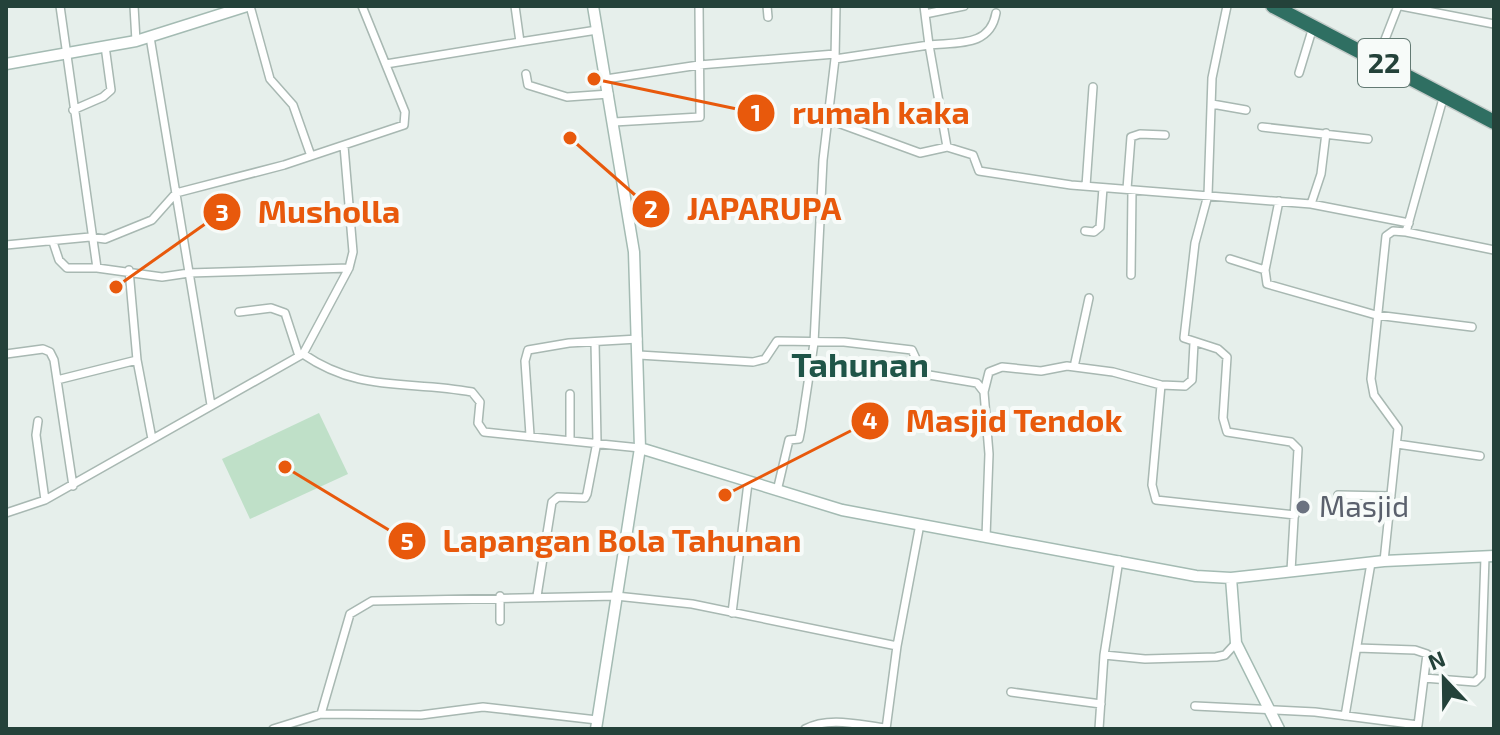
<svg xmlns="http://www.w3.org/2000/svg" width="1500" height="735" viewBox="0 0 1500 735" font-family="'Exo 2',sans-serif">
	<rect width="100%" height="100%" fill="#e6efeb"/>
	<path fill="#bfe0c8" d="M 319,413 L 348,474 L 250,519 L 222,459 Z"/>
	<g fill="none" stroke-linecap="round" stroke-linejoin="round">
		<g stroke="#a8b8b2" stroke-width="10">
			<path id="street" d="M 60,6 L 97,268 L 162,277 L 189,273 L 349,268 L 353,252 L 344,146
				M 134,6 L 136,41
				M 250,6 L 270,79 L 293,105 L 311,156
				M 515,6 L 520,42 L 597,30
				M 767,6 L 768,17
				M 924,6 L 929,45 C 958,42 990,47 996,13
				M 1227,6 L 1212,78 L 1208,195 L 1195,243 L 1184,338 L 1218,349 L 1227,357 L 1223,418 L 1227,432 L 1291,442 L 1298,449 L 1291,571
				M 1401,6 L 1494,24
				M 925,14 L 964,6
				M 150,37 L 211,405
				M 835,59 L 929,45 L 947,147 L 973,155 L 979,171 L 1071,185 L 1311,204 L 1409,223
				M 1377,60 L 1398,6
				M 386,64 L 520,42
				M 1299,73 L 1313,27
				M 526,74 L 528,85 L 567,97 L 609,94
				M 606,79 L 699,65 L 835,54
				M 1212,104 L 1246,110
				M 73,110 L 103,97 L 111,90 L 105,46
				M 827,119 L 920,153 L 947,147
				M 614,122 L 700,117 L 699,6
				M 1262,127 L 1368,139
				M 1086,186 L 1093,87
				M 1127,189 L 1131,137 L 1140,134 L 1165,135
				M 1279,201 L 1265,270 L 1267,284 L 1376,315 L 1472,327
				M 1311,204 L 1321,174 L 1326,133
				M 1085,231 L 1094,232 L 1100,227 L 1103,188
				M 1406,232 L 1494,250
				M 53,242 L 59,260 L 67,268 L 97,268
				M 6,245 L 90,237 L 105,239 L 152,220 L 176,193 L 284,165 L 404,125 L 405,112 L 362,6
				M 1230,259 L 1265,270
				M 129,270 L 137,360 L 152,439
				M 1131,275 L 1132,190
				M 239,312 L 271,308 L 285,313 L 299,356
				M 6,354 L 43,349 L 50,352 L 54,360 L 73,486
				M 303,354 L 349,268
				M 639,355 L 753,362 L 765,359 L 777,341 L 844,342 L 912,350 L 923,374 L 977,383 L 984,392
				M 1074,367 L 1089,298
				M 57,380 L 137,360
				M 1161,385 L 1152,485 L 1156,500 L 1295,515
				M 570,394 L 570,440
				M 38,421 L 36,435 L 45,500
				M 530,435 L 525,361 L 528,350 L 569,343 L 638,339
				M 1397,444 L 1480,456
				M 777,491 L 789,440 L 799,439 L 801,429 L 814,343 L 823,160 L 835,59 L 836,6
				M 1338,495 L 1391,496
				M 6,513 L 45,500 L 303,354 C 360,393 407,380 472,392 L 480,402 L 478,423 L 484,432 L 640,448
				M 986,537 L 989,454 L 984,392 L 989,372 L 1002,367 L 1041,371 L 1067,366 L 1113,372 L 1161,385 L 1185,386 L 1192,380 L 1194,343
				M 1384,561 L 1398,428 L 1374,395 L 1371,379 L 1386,236 L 1393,231 L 1406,232 L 1444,95
				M 500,596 L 500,621
				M 537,596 L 552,502 L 558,497 L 585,498 L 587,494 L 597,442 L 595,342
				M 732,613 L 748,483
				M 1357,648 L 1415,650 L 1427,654 L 1418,725
				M 1104,655 L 1145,659 L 1216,657 L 1225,655 L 1236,643
				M 1424,678 L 1475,682 L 1481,676 L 1485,557
				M 1011,692 L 1101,704
				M 1195,706 L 1315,712 L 1418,725 L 1417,729
				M 321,714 L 350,614 L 372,601 L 616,596 L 692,604 L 897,646 L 920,524
				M 1345,716 L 1371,563
				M 273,729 L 321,714 L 421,715 L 483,707 L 597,720
				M 805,729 C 829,716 860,725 886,728
				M 886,729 L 897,646
				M 1099,729 L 1104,655 L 1119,560"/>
		</g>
		<g stroke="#a4bbb3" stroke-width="13">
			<path id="secondary" d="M 593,6 L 634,252 L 640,448 L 842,510 L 1196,576 L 1231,578 L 1384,561 L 1494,556
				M 6,64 L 136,41 L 247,6
				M 1231,578 L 1236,643 L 1279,729
				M 596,729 L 640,448"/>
		</g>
		<g stroke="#c2cac8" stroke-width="17">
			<path id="highway" d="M 1273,6 L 1494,122"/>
		</g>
		<use href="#street" stroke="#fff" stroke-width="7"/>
		<use href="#secondary" stroke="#fff" stroke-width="10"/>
		<use href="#highway" stroke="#2f6f62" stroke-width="14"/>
	</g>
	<circle fill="#6b7280" stroke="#f7fbf9" stroke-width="3" cx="1303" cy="507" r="8"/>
	<g text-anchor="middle" stroke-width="8" stroke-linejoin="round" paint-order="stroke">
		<rect fill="#f7fbf9" stroke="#637a73" stroke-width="2" x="1358" y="39" width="52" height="48" rx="6"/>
		<g font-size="28" font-weight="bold" fill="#24423a">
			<text x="1384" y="73">22</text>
		</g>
		<g font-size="30" fill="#5b616d" stroke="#f7fbf9" text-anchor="start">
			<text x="1319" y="517">Masjid</text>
		</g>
		<g font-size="34" font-weight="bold" fill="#1f5548" stroke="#f7fbf9">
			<text x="860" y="377">Tahunan</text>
		</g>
	</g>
	<path fill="none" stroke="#e8590c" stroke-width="3" d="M594 79L756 113M570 138L651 209M116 287L222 212M725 495L870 421M285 467L407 541"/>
	<g fill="#e8590c" stroke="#f7fbf9" stroke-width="3">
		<circle cx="594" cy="79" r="8"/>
		<circle cx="570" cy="138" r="8"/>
		<circle cx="116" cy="287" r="8"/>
		<circle cx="725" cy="495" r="8"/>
		<circle cx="285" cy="467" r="8"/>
		<circle cx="756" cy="113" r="20"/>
		<circle cx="651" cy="209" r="20"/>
		<circle cx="222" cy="212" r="20"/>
		<circle cx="870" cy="421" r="20"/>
		<circle cx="407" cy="541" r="20"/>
	</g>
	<g font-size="24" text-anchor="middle" font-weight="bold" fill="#fff">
		<text x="756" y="121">1</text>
		<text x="651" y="218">2</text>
		<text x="222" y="221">3</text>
		<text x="870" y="429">4</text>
		<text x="407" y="550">5</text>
	</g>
	<g font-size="32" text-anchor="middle" font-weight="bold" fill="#e8590c" stroke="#f7fbf9" stroke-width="8" stroke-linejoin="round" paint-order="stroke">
		<text x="881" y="124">rumah kaka</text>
		<text x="764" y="220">JAPARUPA</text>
		<text x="329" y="223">Musholla</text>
		<text x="1014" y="432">Masjid Tendok</text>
		<text x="622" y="552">Lapangan Bola Tahunan</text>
	</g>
	<rect width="1500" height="735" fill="none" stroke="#24423a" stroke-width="16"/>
	<g transform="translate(1444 679) rotate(338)" stroke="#f7fbf9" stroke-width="6" paint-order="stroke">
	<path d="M0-6L14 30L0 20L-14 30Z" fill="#24423a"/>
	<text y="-12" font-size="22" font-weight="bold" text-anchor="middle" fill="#24423a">N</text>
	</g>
</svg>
